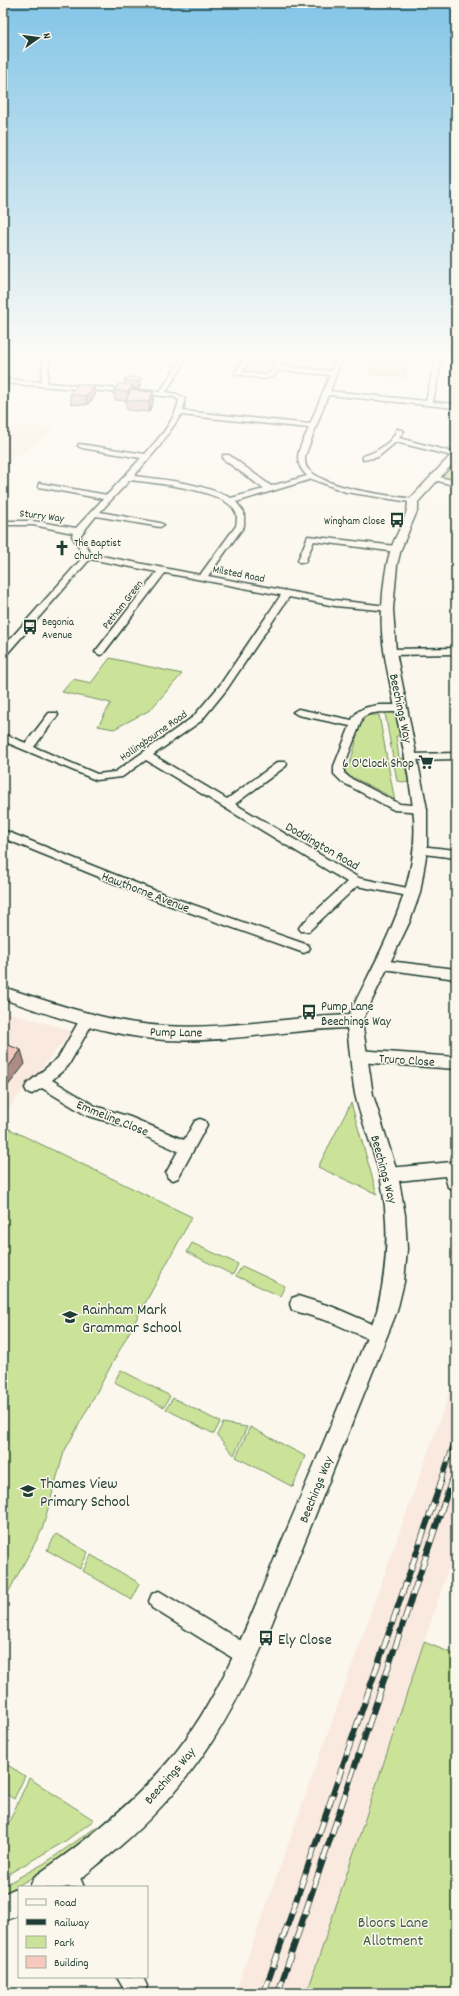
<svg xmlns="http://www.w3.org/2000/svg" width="459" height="1996" viewBox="0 0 459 1996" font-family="Dekko,sans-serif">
	<rect width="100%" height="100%" fill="#fbf7ec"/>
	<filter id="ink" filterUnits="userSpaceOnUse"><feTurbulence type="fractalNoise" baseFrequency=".025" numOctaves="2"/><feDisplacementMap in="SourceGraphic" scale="8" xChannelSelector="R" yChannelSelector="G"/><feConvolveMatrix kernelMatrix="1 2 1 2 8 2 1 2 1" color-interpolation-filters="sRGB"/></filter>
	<g filter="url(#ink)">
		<path fill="#fae9de" d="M 3,425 L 47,427 L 55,429 L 3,466 Z
			M 3,1011 L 72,1031 L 3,1115 Z
			M 456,1374 L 456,1546 L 307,1993 L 235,1993 Z"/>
		<path fill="#cbe399" stroke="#759066" d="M 376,357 L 411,357 L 404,377 L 369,374 Z
			M 256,358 L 256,360 L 275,360 L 276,363 L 271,363 L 266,372 L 271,373 L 262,375 L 262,374 L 247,373 L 247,374 L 242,372 L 242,370 L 246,370 L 252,361 L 247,360 Z
			M 456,455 L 456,484 L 435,477 Z
			M 110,658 L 182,674 L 150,710 L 114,729 L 98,726 L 111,703 L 62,692 L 73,679 L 91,683 Z
			M 398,711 L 401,727 L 399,736 L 396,736 L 399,758 L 404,759 L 410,783 L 397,781 L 385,713 Z
			M 367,715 L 379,715 L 395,802 L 386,798 L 386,794 L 354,778 L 351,779 L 344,770 L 345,764 L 350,764 L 356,742 L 354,739 L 363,718 Z
			M 351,1103 L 377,1194 L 318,1167 Z
			M 3,1126 L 192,1217 L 64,1452 L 42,1530 L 3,1602 Z
			M 192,1243 L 238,1264 L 233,1275 L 187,1252 Z
			M 242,1266 L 285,1286 L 280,1296 L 236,1276 Z
			M 121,1370 L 170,1396 L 164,1407 L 114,1382 Z
			M 173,1398 L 220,1422 L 214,1434 L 166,1409 Z
			M 223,1423 L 247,1427 L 234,1455 L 217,1435 Z
			M 250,1427 L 305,1456 L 293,1487 L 236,1457 Z
			M 56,1534 L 88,1552 L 80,1569 L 47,1550 Z
			M 91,1555 L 139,1583 L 132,1600 L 83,1571 Z
			M 424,1642 L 456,1655 L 456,1993 L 307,1993 Z
			M 3,1762 L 25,1776 L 14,1799 L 3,1792 Z
			M 29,1778 L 94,1820 L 64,1842 L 3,1877 L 3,1835 Z
			M 98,1826 L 100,1831 L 51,1867 L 3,1894 L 3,1886 L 45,1863 Z"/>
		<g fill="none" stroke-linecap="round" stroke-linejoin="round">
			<g stroke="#1f3d34" stroke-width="3">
				<path id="minor" d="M 43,357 L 49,357 L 47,383 L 160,392 L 182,357 L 188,357 L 166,392 L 177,394 L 185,398 L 183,411 L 310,424 L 330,375 L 278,370 L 274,376 L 264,379 L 236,374 L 235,373 L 245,357 L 251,357 L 242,372 L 264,375 L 269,374 L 275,363 L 273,360 L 264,357 L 278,358 L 281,363 L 280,366 L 331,371 L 337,357 L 343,357 L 330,391 L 426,401 L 436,357 L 442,357 L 433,402 L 456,404 L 456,408 L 328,395 L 305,456 C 305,460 305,465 307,468 C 324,489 387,495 413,499 L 417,501 L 416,503 L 346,492 L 312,479 L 236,502 L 244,512 L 244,526 L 208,576 L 335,600 L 387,606 L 390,607 L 390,611 L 335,606 L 289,597 L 227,689 L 201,721 L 153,755 L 227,799 L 278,762 L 286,762 L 287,764 L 286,766 L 235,804 L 359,878 L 417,890 L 419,893 L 417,896 L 413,897 L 357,886 L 309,931 L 301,931 L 299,928 L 301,925 L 347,882 L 146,760 L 122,777 L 96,780 L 3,741 L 3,734 L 26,743 L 49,713 L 57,713 L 58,715 L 34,747 L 97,774 L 115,772 L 193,717 L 220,685 L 281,595 L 165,573 L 103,654 L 100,655 L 95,652 L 157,572 L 90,559 L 6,655 L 3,656 L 3,647 L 84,556 L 72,536 L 73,533 L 33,525 L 3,525 L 3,521 L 33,521 L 76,528 L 103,499 L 39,487 L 39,483 L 107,495 L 141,458 L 82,448 L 78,446 L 79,444 L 145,454 C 159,438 175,421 179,400 L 174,397 L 3,383 L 3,379 L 41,382 ZM 181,415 L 309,428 C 301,446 290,459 307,476 L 271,486 L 229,455 L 223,455 L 223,459 L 264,489 L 231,498 C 201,483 167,480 134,476 L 159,447 ZM 130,480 C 153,483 224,489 235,511 C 238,515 237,521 236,526 L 200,575 L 91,554 L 80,536 L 96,516 L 160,527 L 164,525 L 160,523 L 100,512 Z
					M 397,429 L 404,431 L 399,438 L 456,453 L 456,457 L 396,442 L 378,457 L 363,460 L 363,456 C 376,453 393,442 397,429 Z
					M 431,475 L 456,481 L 456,486 L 431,479 Z
					M 308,536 L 396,546 L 400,549 L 396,552 L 314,541 L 305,562 L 299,562 L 298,560 Z
					M 456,648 L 456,654 L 390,655 L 385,652 L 390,649 Z
					M 379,705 L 402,705 L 407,708 C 400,716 376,708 363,717 L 344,766 L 344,773 L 350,778 L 400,804 L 424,806 L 426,809 L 424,812 L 394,810 L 342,782 L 334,774 L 334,766 L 350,726 L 298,715 L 293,712 L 298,709 L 352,720 C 357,708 367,707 379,705 Z
					M 456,753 L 456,759 L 412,760 L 407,757 L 412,754 Z
					M 3,830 L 171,897 L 308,945 L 310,948 L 308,951 L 304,953 L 163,903 L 3,838 Z
					M 420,846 L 456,850 L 456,858 L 416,853 L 414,850 L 416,847 Z
					M 380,960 L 456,969 L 456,979 L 376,968 L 374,965 L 376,962 Z
					M 88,1013 L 93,1014 L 95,1018 L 93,1022 L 68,1066 L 52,1080 L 95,1106 L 130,1117 L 184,1140 L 195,1121 L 200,1119 L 205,1121 L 207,1125 L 178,1178 L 173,1180 L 168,1178 L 166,1173 L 178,1151 L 122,1126 L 86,1115 L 42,1088 L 32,1094 L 27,1092 L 25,1088 L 27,1084 L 58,1058 L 83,1014 Z
					M 358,1050 L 456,1057 L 456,1069 L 358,1062 L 353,1060 L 351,1056 L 353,1052 Z
					M 452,1162 L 456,1164 L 456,1188 L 453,1189 L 448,1187 L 445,1176 L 389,1182 L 384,1180 L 382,1175 L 384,1170 L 389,1168 Z
					M 298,1296 L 333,1307 L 384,1329 L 386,1335 L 384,1341 L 378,1343 L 331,1322 L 292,1310 L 290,1304 L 292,1298 Z
					M 159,1591 L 253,1648 L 256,1655 L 253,1662 L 246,1665 L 239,1662 L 152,1608 L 149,1601 L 152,1594 Z
					M 66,1861 L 74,1864 L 84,1887 L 62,1887 L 55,1872 L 58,1864 Z
					M 117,1977 L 143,1977 L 147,1986 L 144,1993 L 126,1993 Z"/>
			</g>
			<g stroke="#1f3d34" stroke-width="3">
				<path id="tertiary" d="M 456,452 L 456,460 L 418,502 L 418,509 L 401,549 L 397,565 L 393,609 L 396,652 L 427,809 L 427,850 L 420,893 L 410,921 L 362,1021 L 373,1095 L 398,1175 L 405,1215 L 407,1249 L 404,1282 L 397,1311 L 268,1633 C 227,1728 187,1792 106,1858 C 98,1864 75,1885 67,1887 C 57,1890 41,1887 30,1887 L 34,1877 C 85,1842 133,1804 172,1757 C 221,1697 248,1623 277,1553 C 311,1472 346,1392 377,1311 C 388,1266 390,1222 380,1176 C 374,1148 361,1122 355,1094 C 351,1072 350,1050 347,1028 C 286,1030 226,1043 165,1040 C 109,1036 56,1017 3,999 L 3,987 C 56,1004 109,1023 164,1026 C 226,1030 288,1017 349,1015 C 380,950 423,883 413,808 C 408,766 398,724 390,683 C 385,659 380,633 382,608 C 383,589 385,567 391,549 C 396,533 408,518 408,501 L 453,453 Z
					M 19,1887 L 19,1915 L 3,1922 L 3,1894 Z"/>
			</g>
			<use href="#minor" fill="#fbf7ec" fill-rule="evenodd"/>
			<use href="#tertiary" fill="#fbf7ec" fill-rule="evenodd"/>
			<g stroke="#1f3d34" stroke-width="5">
				<path id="rail-far1" d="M 440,1483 L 456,1437
					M 451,1483 L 456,1468"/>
			</g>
			<g stroke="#1f3d34" stroke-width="6">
				<path id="rail" d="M 264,1993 L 441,1482
					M 278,1993 L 451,1482"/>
			</g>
			<use href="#rail-far1" stroke="#fbf7ec" stroke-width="3.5" stroke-dasharray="11" stroke-linecap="butt"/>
			<use href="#rail" stroke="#fbf7ec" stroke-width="4.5" stroke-dasharray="14" stroke-linecap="butt"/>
		</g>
		<path fill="#d5aca4" stroke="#1f3d34" d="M 127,377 L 141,384 L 138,389 L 133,388 L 133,390 L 153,392 L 153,402 L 149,412 L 127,410 L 126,401 L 115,400 L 114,390 L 124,385 L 124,381 Z
			M 94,386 L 95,396 L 87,405 L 71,404 L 70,394 Z"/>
		<path fill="#ae8c86" stroke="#1f3d34" d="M 141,378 L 141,384 L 138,389 L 138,382 Z
			M 133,385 L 133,395 L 128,400 L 128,392 Z
			M 94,386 L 95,396 L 87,405 L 86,396 Z
			M 153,392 L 153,402 L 149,412 L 149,402 Z
			M 21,1050 L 25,1064 L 3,1092 L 3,1074 Z"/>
		<path fill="#f8c8bf" stroke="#1f3d34" d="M 127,377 L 141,378 L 138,382 L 124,381 Z
			M 78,384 L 94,386 L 86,396 L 70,394 Z
			M 119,384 L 133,385 L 128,392 L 114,390 Z
			M 131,390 L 153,392 L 149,402 L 126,400 Z
			M 3,1043 L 21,1050 L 3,1074 Z"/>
	</g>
	<linearGradient id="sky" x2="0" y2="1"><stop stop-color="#83c5e7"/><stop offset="0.56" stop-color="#fdfbf6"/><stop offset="1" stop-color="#fdfbf6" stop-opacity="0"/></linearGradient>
	<rect width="459" height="637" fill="url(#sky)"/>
	<defs>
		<g id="bus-bare" transform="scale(1.2)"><path d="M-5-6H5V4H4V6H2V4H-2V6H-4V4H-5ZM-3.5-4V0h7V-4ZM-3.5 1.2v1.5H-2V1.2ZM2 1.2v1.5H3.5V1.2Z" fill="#1f3d34" stroke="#fbf7ec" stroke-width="2.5" paint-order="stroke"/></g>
		<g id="church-bare" transform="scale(1.2)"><path d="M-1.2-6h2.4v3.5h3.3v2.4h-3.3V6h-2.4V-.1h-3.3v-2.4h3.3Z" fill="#1f3d34" stroke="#fbf7ec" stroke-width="2.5" paint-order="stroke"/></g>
		<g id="supermarket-bare" transform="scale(1.2)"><path d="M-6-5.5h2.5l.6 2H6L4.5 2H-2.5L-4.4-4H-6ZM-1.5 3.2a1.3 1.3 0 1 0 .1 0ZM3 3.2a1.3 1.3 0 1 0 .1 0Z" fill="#1f3d34" stroke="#fbf7ec" stroke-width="2.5" paint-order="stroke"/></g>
		<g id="school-bare" transform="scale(1.2)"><path d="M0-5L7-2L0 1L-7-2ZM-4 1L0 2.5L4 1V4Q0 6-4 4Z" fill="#1f3d34" stroke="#fbf7ec" stroke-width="2.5" paint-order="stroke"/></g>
	</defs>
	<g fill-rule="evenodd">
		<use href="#bus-bare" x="397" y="520"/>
		<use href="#church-bare" x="62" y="548"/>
		<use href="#bus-bare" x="30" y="627"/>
		<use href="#supermarket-bare" x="426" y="762"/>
		<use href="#bus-bare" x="309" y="1012"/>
		<use href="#school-bare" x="70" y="1317"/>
		<use href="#school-bare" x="28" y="1491"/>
		<use href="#bus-bare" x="266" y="1638"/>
	</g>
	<g text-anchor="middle" stroke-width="3" stroke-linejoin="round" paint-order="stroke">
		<g font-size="11" fill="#1f3d34" stroke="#fbf7ec">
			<text transform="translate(42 515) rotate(7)" y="4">Sturry Way</text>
			<text transform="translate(239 573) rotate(11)" y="4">Milsted Road</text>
			<text transform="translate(122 604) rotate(-52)" y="4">Petham Green</text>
			<text transform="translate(153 735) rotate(-35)" y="4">Hollingbourne Road</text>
		</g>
		<g font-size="11" fill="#1f3d34" stroke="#fbf7ec" text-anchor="start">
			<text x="385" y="524" text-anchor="end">Wingham Close</text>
			<text x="74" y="546">The Baptist<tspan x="74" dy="13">Church</tspan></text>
			<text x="42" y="625">Begonia<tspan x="42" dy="13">Avenue</tspan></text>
		</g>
		<g font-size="13" fill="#1f3d34" stroke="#fbf7ec">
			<text transform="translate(402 708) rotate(78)" y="5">Beechings Way</text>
			<text transform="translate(323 845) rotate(30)" y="5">Doddington Road</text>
			<text transform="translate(146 891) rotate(21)" y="5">Hawthorne Avenue</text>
			<text transform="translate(176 1031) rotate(1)" y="5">Pump Lane</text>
			<text transform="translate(407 1059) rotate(4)" y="5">Truro Close</text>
			<text transform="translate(113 1117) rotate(22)" y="5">Emmeline Close</text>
			<text transform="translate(385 1169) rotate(75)" y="5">Beechings Way</text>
			<text transform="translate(315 1489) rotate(-68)" y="5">Beechings Way</text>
			<text transform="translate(169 1775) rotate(-49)" y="5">Beechings Way</text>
		</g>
		<g font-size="13" fill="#1f3d34" stroke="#fbf7ec" text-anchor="end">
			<text x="414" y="767">6 O'Clock Shop</text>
			<text x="321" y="1010" text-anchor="start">Pump Lane<tspan x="321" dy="15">Beechings Way</tspan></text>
		</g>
		<g font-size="16" fill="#1f3d34" stroke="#fbf7ec" text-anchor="start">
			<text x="82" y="1314">Rainham Mark<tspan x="82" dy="18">Grammar School</tspan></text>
			<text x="40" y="1488">Thames View<tspan x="40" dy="18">Primary School</tspan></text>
			<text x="278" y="1644">Ely Close</text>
		</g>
		<g font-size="16" fill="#415e48" stroke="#fbf7ec">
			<text x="393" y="1927">Bloors Lane<tspan x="393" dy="18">Allotment</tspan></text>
		</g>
	</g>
	<rect width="459" height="1996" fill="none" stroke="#fbf7ec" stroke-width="16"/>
	<rect x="8" y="8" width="443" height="1980" fill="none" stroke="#1f3d34" stroke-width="1.5" filter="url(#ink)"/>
	<rect x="18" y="1886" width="130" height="92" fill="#fbf7ec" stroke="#a3ada2"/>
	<rect x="26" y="1899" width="20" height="6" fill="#fbf7ec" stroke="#a3ada2"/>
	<text x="54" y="1906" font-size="12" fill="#1f3d34">Road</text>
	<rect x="26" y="1919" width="20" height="6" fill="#1f3d34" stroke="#a3ada2"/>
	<text x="54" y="1926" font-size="12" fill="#1f3d34">Railway</text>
	<rect x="26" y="1936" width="20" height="12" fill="#cbe399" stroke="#a3ada2"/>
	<text x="54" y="1946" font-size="12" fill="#1f3d34">Park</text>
	<rect x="26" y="1956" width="20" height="12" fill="#f8c8bf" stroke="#a3ada2"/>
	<text x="54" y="1966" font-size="12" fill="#1f3d34">Building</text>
	<g transform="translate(38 38) rotate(76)" stroke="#fbf7ec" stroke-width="3" paint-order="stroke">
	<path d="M0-3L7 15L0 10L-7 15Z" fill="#1f3d34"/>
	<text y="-6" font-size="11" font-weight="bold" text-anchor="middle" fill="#1f3d34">N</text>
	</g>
</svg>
